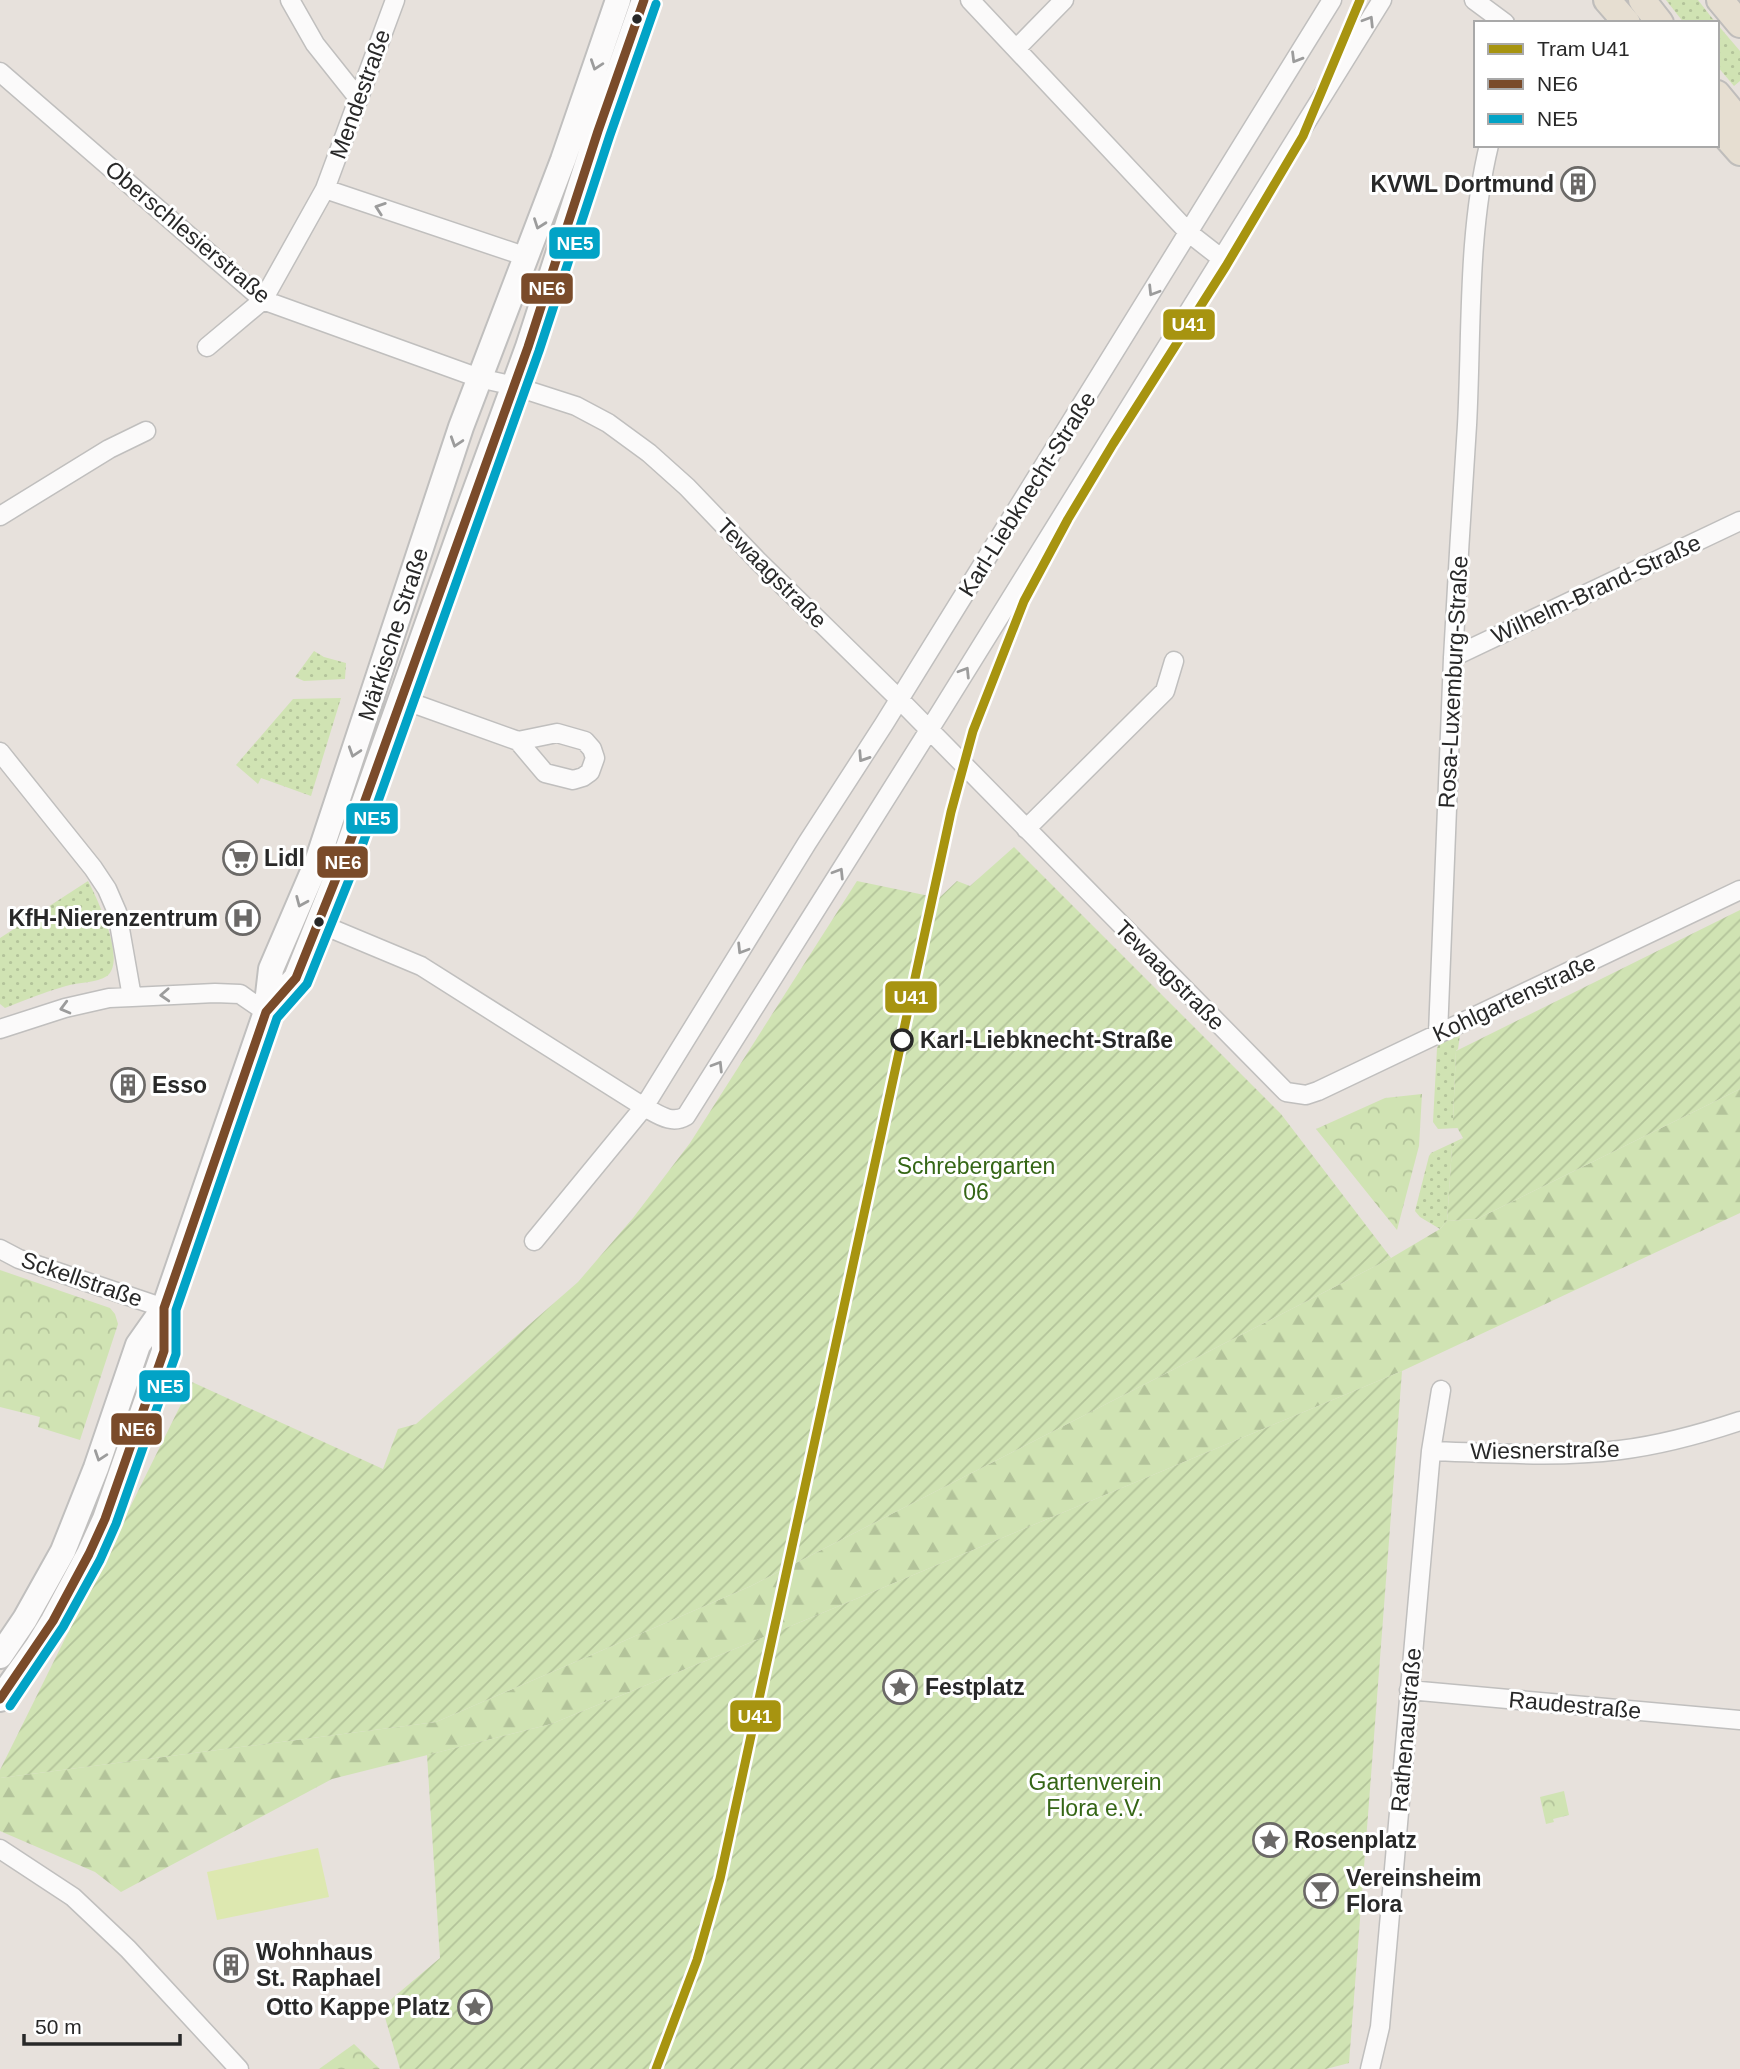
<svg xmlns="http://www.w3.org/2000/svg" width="1740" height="2069" viewBox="0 0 1740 2069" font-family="Arial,sans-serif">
	<defs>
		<pattern id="grass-dots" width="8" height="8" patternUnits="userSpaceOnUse" patternTransform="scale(1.75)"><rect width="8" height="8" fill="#d0e3b3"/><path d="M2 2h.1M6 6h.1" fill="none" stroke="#b3c39a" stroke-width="1.8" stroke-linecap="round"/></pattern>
		<pattern id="forest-firs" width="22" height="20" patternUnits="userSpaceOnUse" patternTransform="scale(1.75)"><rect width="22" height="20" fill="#d0e3b3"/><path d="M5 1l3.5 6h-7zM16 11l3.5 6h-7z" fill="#b3c39a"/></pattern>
		<pattern id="park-crowns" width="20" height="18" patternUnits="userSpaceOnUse" patternTransform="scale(1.75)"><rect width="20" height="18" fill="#d0e3b3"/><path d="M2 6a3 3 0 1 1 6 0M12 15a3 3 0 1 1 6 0" fill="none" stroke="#b3c39a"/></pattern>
		<pattern id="garden-furrows" width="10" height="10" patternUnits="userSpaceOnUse" patternTransform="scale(1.75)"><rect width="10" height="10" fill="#d0e3b3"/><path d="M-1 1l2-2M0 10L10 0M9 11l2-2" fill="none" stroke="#b3c39a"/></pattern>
	</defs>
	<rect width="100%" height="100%" fill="#e7e1dc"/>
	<path fill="url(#grass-dots)" d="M 1666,0 L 1698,0 L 1716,23 L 1684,23 Z
		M 1717,24 L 1740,51 L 1740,81 L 1734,86 L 1717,66 Z
		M 314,651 L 324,657 L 346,663 L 345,679 L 304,681 L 295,677 Z
		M 341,698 L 311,796 L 261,778 L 258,784 L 236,765 L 293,699 Z
		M 88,881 C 97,898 127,961 107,976 C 97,983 78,982 66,986 C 45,992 25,1000 5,1008 L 0,1004 L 0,938 Z
		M 1460,1035 L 1458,1049 L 1456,1051 L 1453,1119 L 1458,1128 L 1438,1129 L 1433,1122 L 1437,1048 L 1439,1044 Z
		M 1463,1138 L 1452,1148 L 1447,1221 L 1440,1229 L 1420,1217 L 1415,1211 L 1429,1156 L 1431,1153 Z"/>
	<path fill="url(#forest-firs)" d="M 1740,1089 L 1740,1213 L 1402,1371 L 803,1621 L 551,1724 L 332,1779 L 121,1892 L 95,1872 L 0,1831 L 0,1778 L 436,1722 L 751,1586 L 1391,1258 L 1440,1229 L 1447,1221 L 1477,1219 Z"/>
	<path fill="url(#park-crowns)" d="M 1422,1094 L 1419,1146 L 1397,1230 L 1316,1129 L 1385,1098 Z
		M 0,1270 L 110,1308 L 115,1314 L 118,1324 L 80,1440 L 38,1427 L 40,1417 L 0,1407 Z
		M 1564,1791 L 1569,1815 L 1553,1819 L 1554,1822 L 1546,1824 L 1540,1797 Z
		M 354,2044 L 380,2069 L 319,2069 Z"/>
	<path fill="url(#garden-furrows)" d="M 1014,847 L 1281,1114 L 1391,1258 L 751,1586 L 436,1722 L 0,1778 L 0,1770 L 192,1382 L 383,1469 L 398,1429 L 416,1424 L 578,1282 L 633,1218 L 690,1143 L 857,881 L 939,898 L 957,881 L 970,886 Z
		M 1740,910 L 1740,1089 L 1477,1219 L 1447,1221 L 1452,1148 L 1463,1138 L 1453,1120 L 1456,1051 Z
		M 1402,1371 L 1349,2063 L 1326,2069 L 400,2069 L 382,2007 L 440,1958 L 427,1755 L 551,1724 L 803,1621 Z"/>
	<path fill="#dde8b0" d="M 318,1848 L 329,1897 L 217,1920 L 207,1872 Z"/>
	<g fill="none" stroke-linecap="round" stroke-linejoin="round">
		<g stroke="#c0bfbe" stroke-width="21">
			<path id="street" d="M 290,0 L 315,44 L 358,98
				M 970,0 L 1189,233 L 1221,258
				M 1474,0 L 1505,23
				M 1016,49 L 1064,0
				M 0,72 L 263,300 L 479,378 L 514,386 L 576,406 L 608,423 L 649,453 L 687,487 L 759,562 L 899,699 L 1286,1092 L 1306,1095 L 1318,1091 L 1740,890
				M 325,189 L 527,257
				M 207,347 L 263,300 L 325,189 L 395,0
				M 0,516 L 109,449 L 146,431
				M 1453,657 L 1740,521
				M 401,699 L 518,741 L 557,733 L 585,741 L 592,749 L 595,758 L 590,772 L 583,777 L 573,780 L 545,773 L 518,741
				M 0,752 L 93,868 L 107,889 L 117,912 L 132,997
				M 1026,829 L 1165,691 L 1174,661
				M 318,923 L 421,966 L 644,1107 C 658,1114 671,1125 686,1116 L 941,711 L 1382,0
				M 0,1029 L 65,1008 L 109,998 L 132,997 L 215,993 L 240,994 L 266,1012
				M 1438,1034 C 1444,909 1447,783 1453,658 C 1457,580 1462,503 1467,425 C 1472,332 1467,236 1489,145
				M 534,1241 L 644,1107 L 807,843 L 884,724 L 1332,0
				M 0,1249 L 19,1259 L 164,1308
				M 1431,1451 C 1494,1453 1557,1458 1620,1450 C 1661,1445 1701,1434 1740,1421
				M 1409,1690 L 1740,1720
				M 0,1849 L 73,1897 L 128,1949 L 239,2069
				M 1370,2069 L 1380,2027 L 1431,1451 L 1441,1390"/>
		</g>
		<g stroke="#c0bfbe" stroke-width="28">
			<path id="secondary" d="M 266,1012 L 296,978 L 345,856 L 460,532 L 528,347 L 598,131 L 644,0
				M 0,1656 L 25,1619 L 63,1551 L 96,1468 L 138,1345 L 164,1308 L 266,1012 L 271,969 L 317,862 L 461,427 L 563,160 L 618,0
				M 0,1699 L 37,1647 L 53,1621 L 89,1554 L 105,1519 L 164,1351 L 164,1308"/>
		</g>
		<g stroke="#bfbdbb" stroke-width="30">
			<path id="primary" d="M 1607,0 L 1627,23
				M 1642,0 L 1660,23
				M 1720,0 L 1740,24
				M 1717,94 L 1740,122
				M 1717,126 L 1740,152"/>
		</g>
		<use href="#street" stroke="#fbfafa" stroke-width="18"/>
		<use href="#secondary" stroke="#fbfafa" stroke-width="24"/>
		<use href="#primary" stroke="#e6ded1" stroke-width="26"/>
		<g stroke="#fff" stroke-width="14">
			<path id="bus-1" d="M 0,1699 L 53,1621 L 89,1554 L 105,1519 L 164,1351 L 164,1308 L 266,1012 L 296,978 L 345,856 L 528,347 L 598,131 L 644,0"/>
		</g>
		<g stroke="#fff" stroke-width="14">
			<path id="bus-2" d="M 10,1706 L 63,1627 L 100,1560 L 116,1524 L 176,1354 L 176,1310 L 277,1018 L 307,984 L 357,860 L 539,351 L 610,135 L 656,4"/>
		</g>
		<use href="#bus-1" stroke="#7a4b2a" stroke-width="9"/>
		<use href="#bus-2" stroke="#02a3c6" stroke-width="9"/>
		<g stroke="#fff" stroke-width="14">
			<path id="tram-1" d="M 656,2069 L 697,1960 L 720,1879 L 951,812 L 973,731 L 1024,601 L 1068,519 L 1113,444 L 1226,266 L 1303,136 L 1360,0"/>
		</g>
		<use href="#tram-1" stroke="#a79410" stroke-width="9"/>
	</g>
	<defs><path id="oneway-chevron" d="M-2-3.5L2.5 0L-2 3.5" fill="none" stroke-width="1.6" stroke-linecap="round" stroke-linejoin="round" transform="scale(1.75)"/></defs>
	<g stroke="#9c9c9c">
		<use href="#oneway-chevron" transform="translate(1369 21) rotate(-58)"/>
		<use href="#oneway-chevron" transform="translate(1296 58) rotate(121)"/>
		<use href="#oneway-chevron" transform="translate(596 65) rotate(109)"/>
		<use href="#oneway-chevron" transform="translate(380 208) rotate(-161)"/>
		<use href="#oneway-chevron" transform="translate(539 224) rotate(110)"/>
		<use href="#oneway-chevron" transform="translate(1153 291) rotate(122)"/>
		<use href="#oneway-chevron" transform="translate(456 442) rotate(108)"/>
		<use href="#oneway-chevron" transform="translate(965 672) rotate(-58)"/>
		<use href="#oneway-chevron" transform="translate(354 752) rotate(108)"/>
		<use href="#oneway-chevron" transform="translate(863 757) rotate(123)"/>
		<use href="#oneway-chevron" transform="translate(839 873) rotate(-58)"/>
		<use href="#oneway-chevron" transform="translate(301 902) rotate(113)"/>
		<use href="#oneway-chevron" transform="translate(742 949) rotate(122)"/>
		<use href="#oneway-chevron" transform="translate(165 995) rotate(177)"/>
		<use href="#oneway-chevron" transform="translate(65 1008) rotate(165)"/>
		<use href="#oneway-chevron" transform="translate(718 1066) rotate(-58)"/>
		<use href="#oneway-chevron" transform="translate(100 1456) rotate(109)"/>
	</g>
	<defs>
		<g id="building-ring" transform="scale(1.75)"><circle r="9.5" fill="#fff" stroke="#6b6967" stroke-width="1.5"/><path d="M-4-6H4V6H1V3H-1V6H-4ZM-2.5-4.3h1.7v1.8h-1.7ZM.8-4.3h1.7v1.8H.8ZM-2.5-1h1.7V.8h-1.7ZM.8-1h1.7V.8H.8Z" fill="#6b6967"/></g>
		<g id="supermarket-ring" transform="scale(1.75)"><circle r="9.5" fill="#fff" stroke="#6b6967" stroke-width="1.5"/><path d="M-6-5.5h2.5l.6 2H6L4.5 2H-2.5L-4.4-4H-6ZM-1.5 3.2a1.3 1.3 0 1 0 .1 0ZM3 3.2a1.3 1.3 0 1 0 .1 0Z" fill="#6b6967"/></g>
		<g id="hospital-ring" transform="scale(1.75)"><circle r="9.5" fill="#fff" stroke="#6b6967" stroke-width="1.5"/><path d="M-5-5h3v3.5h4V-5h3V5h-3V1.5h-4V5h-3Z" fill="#6b6967"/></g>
		<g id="sight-ring" transform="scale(1.75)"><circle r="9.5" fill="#fff" stroke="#6b6967" stroke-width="1.5"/><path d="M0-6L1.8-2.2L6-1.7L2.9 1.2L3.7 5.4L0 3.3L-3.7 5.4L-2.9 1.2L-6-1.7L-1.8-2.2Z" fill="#6b6967"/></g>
		<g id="bar-ring" transform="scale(1.75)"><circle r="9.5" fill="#fff" stroke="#6b6967" stroke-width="1.5"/><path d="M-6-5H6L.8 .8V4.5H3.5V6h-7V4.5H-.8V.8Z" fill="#6b6967"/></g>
	</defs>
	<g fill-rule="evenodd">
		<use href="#building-ring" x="1578" y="184"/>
		<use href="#supermarket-ring" x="240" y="858"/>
		<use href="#hospital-ring" x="243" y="918"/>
		<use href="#building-ring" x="128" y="1085"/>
		<use href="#sight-ring" x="900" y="1687"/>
		<use href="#sight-ring" x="1270" y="1840"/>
		<use href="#bar-ring" x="1321" y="1891"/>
		<use href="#building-ring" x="231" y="1965"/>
		<use href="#sight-ring" x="475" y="2007"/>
	</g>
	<g fill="#282828" stroke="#fff" stroke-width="2.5">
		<circle cx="637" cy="19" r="6"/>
		<circle cx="319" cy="922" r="6"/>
	</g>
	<circle fill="#fff" stroke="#282828" stroke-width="3.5" cx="902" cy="1040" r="10"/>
	<g text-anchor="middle" stroke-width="6" stroke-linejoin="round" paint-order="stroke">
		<g font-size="23" fill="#282828" stroke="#fff">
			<text transform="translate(360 94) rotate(-70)" y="8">Mendestraße</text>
			<text transform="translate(188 232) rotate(40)" y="8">Oberschlesierstraße</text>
			<text transform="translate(1027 494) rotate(-58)" y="8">Karl-Liebknecht-Straße</text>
			<text transform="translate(772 573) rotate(45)" y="8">Tewaagstraße</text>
			<text transform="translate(1596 589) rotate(-25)" y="8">Wilhelm-Brand-Straße</text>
			<text transform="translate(393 634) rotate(-72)" y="8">Märkische Straße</text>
			<text transform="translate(1453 682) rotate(-87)" y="8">Rosa-Luxemburg-Straße</text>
			<text transform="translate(1170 975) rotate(45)" y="8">Tewaagstraße</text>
			<text transform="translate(1514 998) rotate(-25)" y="8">Kohlgartenstraße</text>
			<text transform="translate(82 1279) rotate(19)" y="8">Sckellstraße</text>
			<text transform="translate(1545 1450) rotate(-1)" y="8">Wiesnerstraße</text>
			<text transform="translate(1575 1705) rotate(5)" y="8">Raudestraße</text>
			<text transform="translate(1406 1730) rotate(-85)" y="8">Rathenaustraße</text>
		</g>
		<g font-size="23" font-weight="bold" fill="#282828" stroke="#fff" text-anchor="start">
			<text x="1554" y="192" text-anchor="end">KVWL Dortmund</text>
			<text x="264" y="866">Lidl</text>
			<text x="218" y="926" text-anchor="end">KfH-Nierenzentrum</text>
			<text x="152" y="1093">Esso</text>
			<text x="925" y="1695">Festplatz</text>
			<text x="1294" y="1848">Rosenplatz</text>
			<text x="1346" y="1886">Vereinsheim<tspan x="1346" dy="26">Flora</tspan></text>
			<text x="256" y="1960">Wohnhaus<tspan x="256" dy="26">St. Raphael</tspan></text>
			<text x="450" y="2015" text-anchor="end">Otto Kappe Platz</text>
		</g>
		<g font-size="23" font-weight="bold" fill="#282828" stroke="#fff" text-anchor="start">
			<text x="920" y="1048">Karl-Liebknecht-Straße</text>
		</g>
		<g font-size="23" fill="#356616" stroke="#fff">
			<text x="976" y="1174">Schrebergarten<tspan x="976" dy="26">06</tspan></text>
			<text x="1095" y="1790">Gartenverein<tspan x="1095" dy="26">Flora e.V.</tspan></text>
		</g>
	</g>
	<g stroke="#fff" stroke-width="2.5">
		<rect x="548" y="226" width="53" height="34" rx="7" fill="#02a3c6"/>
		<rect x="520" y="272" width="54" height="33" rx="7" fill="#7a4b2a"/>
		<rect x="1162" y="308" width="54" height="33" rx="7" fill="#a79410"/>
		<rect x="345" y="802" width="54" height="33" rx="7" fill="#02a3c6"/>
		<rect x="316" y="845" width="53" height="34" rx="7" fill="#7a4b2a"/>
		<rect x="884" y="980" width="54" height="34" rx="7" fill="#a79410"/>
		<rect x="138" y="1369" width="53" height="34" rx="7" fill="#02a3c6"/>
		<rect x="110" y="1412" width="53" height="34" rx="7" fill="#7a4b2a"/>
		<rect x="729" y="1699" width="53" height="34" rx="7" fill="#a79410"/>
	</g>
	<g font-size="19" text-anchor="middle" font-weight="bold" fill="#fff">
		<text x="575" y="250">NE5</text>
		<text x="547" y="295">NE6</text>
		<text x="1189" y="331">U41</text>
		<text x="372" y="825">NE5</text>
		<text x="343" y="869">NE6</text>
		<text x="911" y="1004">U41</text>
		<text x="165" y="1393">NE5</text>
		<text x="137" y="1436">NE6</text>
		<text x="755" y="1723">U41</text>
	</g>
	<rect x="1474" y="21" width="245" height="126" fill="#ffffff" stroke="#a9a9a9" stroke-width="2"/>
	<rect x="1488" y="44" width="35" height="10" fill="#a79410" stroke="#a9a9a9" stroke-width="2"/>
	<text x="1537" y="56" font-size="21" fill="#282828">Tram U41</text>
	<rect x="1488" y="79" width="35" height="10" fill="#7a4b2a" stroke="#a9a9a9" stroke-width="2"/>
	<text x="1537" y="91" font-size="21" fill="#282828">NE6</text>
	<rect x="1488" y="114" width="35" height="10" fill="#02a3c6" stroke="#a9a9a9" stroke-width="2"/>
	<text x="1537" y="126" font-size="21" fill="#282828">NE5</text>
	<path d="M24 2034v10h156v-10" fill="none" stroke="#282828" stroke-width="3.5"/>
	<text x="35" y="2034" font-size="21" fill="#282828" stroke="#ffffff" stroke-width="5" paint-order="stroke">50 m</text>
</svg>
